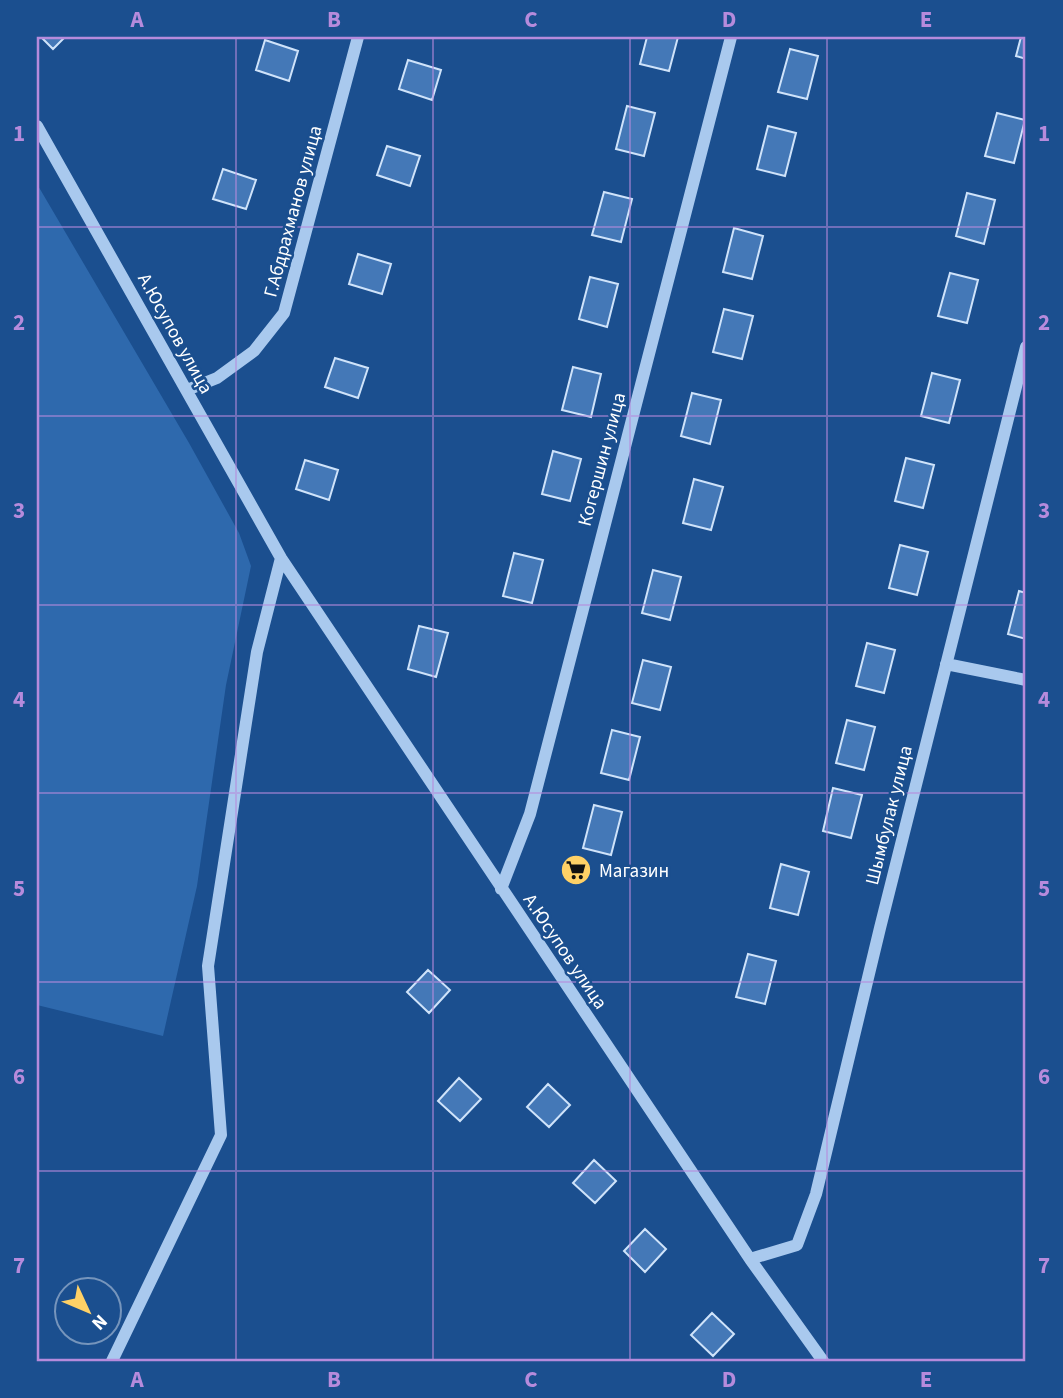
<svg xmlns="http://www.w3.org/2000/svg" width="1063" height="1398" viewBox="0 0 1063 1398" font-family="'Source Sans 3',sans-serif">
	<rect width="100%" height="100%" fill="#1b4f8f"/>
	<path fill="#2e69ad" d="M 37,184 L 189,443 L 239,533 L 251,566 L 226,685 L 197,886 L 163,1036 L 37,1005 Z"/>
	<path fill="#4478b7" stroke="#cfe3fa" stroke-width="2" d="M 41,37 L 65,37 L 53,49 Z
		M 647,37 L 678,37 L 669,71 L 640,64 Z
		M 1021,37 L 1026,37 L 1026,59 L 1016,56 Z
		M 265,40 L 298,51 L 289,81 L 256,70 Z
		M 790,49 L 818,56 L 807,99 L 778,92 Z
		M 408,60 L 441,70 L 432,100 L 399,89 Z
		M 627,106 L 655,113 L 644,156 L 616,149 Z
		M 997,113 L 1025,120 L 1014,163 L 985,156 Z
		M 768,126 L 796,133 L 785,176 L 757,169 Z
		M 387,146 L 420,156 L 410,186 L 377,175 Z
		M 223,169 L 256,180 L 246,209 L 213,199 Z
		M 604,192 L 632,199 L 621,242 L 592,235 Z
		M 967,193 L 995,200 L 984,244 L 956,236 Z
		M 734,228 L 763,236 L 752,279 L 723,272 Z
		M 358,254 L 391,264 L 382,294 L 349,284 Z
		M 950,273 L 978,280 L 967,323 L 938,316 Z
		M 590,277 L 618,284 L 607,327 L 579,319 Z
		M 724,309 L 753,316 L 742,359 L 713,352 Z
		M 335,358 L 368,368 L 358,398 L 325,387 Z
		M 573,367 L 601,374 L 591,417 L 562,410 Z
		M 932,373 L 960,380 L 949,423 L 921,416 Z
		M 692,393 L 721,400 L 710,444 L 681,436 Z
		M 553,451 L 581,459 L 570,501 L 542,494 Z
		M 906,458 L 934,465 L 923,508 L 895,501 Z
		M 305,460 L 338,470 L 329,500 L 296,489 Z
		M 694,479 L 723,487 L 711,530 L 683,523 Z
		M 900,545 L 928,552 L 917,595 L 889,588 Z
		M 514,553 L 543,560 L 532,603 L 503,596 Z
		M 653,570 L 681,577 L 670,620 L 642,613 Z
		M 1019,591 L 1026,593 L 1026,639 L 1008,634 Z
		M 419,626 L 448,633 L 436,677 L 408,669 Z
		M 867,643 L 895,650 L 884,693 L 856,686 Z
		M 643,660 L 671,667 L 660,710 L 632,703 Z
		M 847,720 L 875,727 L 864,770 L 836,763 Z
		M 612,730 L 640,737 L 629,780 L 601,773 Z
		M 833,788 L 862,795 L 851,838 L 823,831 Z
		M 594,805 L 622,812 L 611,855 L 583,848 Z
		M 781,864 L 809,872 L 798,915 L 770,908 Z
		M 748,954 L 776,961 L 765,1004 L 736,997 Z
		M 428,970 L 450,990 L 429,1013 L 407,992 Z
		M 459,1078 L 481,1099 L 460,1121 L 438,1101 Z
		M 548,1084 L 570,1105 L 549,1127 L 527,1107 Z
		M 594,1160 L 616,1181 L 595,1203 L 573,1183 Z
		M 645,1229 L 666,1249 L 645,1272 L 624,1251 Z
		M 712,1313 L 734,1334 L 713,1356 L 691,1335 Z"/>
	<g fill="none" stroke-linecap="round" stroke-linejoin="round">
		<path stroke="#a9c9ee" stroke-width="12" d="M 37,126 L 281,558 L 750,1259 L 823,1361
			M 187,390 L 217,378 L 254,351 L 284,313 L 358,37
			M 946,664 L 1026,680
			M 501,889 L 530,814 L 731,37
			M 750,1259 L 797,1245 L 816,1194 L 880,928 L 1026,347
			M 112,1361 L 221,1135 L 208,966 L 257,652 L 281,558"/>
	</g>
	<path fill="none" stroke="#b68bdc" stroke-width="2" stroke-opacity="0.55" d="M 236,37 L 236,1361M 433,37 L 433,1361M 630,37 L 630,1361M 827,37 L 827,1361M 37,227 L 1026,227M 37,416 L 1026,416M 37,605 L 1026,605M 37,793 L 1026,793M 37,982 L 1026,982M 37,1171 L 1026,1171"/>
	<defs>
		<g id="supermarket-disc" transform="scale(1.575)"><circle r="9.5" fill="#ffd166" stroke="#1b4f8f"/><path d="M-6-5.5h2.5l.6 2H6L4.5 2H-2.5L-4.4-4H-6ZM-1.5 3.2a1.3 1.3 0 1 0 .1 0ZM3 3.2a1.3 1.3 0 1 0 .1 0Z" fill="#111"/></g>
	</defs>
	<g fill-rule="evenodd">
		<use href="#supermarket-disc" x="576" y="870"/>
	</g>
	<g text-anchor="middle" stroke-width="5" stroke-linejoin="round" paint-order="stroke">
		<g font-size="19" fill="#fff" stroke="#1b4f8f">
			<text transform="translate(292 211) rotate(-75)" y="7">Г.Абдрахманов улица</text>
			<text transform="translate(176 333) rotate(61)" y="7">А.Юсупов улица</text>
			<text transform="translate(601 459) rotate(-75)" y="7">Когершин улица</text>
			<text transform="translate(888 815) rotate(-76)" y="7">Шымбулак улица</text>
			<text transform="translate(566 951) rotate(56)" y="7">А.Юсупов улица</text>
		</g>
		<g font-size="19" fill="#fff" stroke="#1b4f8f" text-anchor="start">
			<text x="599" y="877">Магазин</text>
		</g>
	</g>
	<rect width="1063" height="1398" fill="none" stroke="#1b4f8f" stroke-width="77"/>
	<g transform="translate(88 1311) rotate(134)"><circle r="33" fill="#1b4f8f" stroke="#7695bc" stroke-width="2"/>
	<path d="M0-5L12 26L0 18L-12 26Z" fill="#ffd166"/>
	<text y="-10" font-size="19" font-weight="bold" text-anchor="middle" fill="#ffffff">N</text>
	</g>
	<rect x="38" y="38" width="986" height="1322" fill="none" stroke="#b68bdc" stroke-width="2.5"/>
	<g font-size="23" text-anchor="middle" font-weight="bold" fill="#b68bdc">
		<text x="137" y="27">A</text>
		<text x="334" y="27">B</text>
		<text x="531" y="27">C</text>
		<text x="729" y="27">D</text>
		<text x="926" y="27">E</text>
		<text x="19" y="141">1</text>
		<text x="1044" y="141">1</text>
		<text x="19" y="330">2</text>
		<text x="1044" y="330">2</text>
		<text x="19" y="518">3</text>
		<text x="1044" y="518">3</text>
		<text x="19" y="707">4</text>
		<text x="1044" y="707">4</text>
		<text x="19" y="896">5</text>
		<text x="1044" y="896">5</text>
		<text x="19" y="1084">6</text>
		<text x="1044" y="1084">6</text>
		<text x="19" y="1273">7</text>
		<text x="1044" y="1273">7</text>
		<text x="137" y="1387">A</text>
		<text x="334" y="1387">B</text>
		<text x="531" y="1387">C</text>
		<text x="729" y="1387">D</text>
		<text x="926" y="1387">E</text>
	</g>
</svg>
